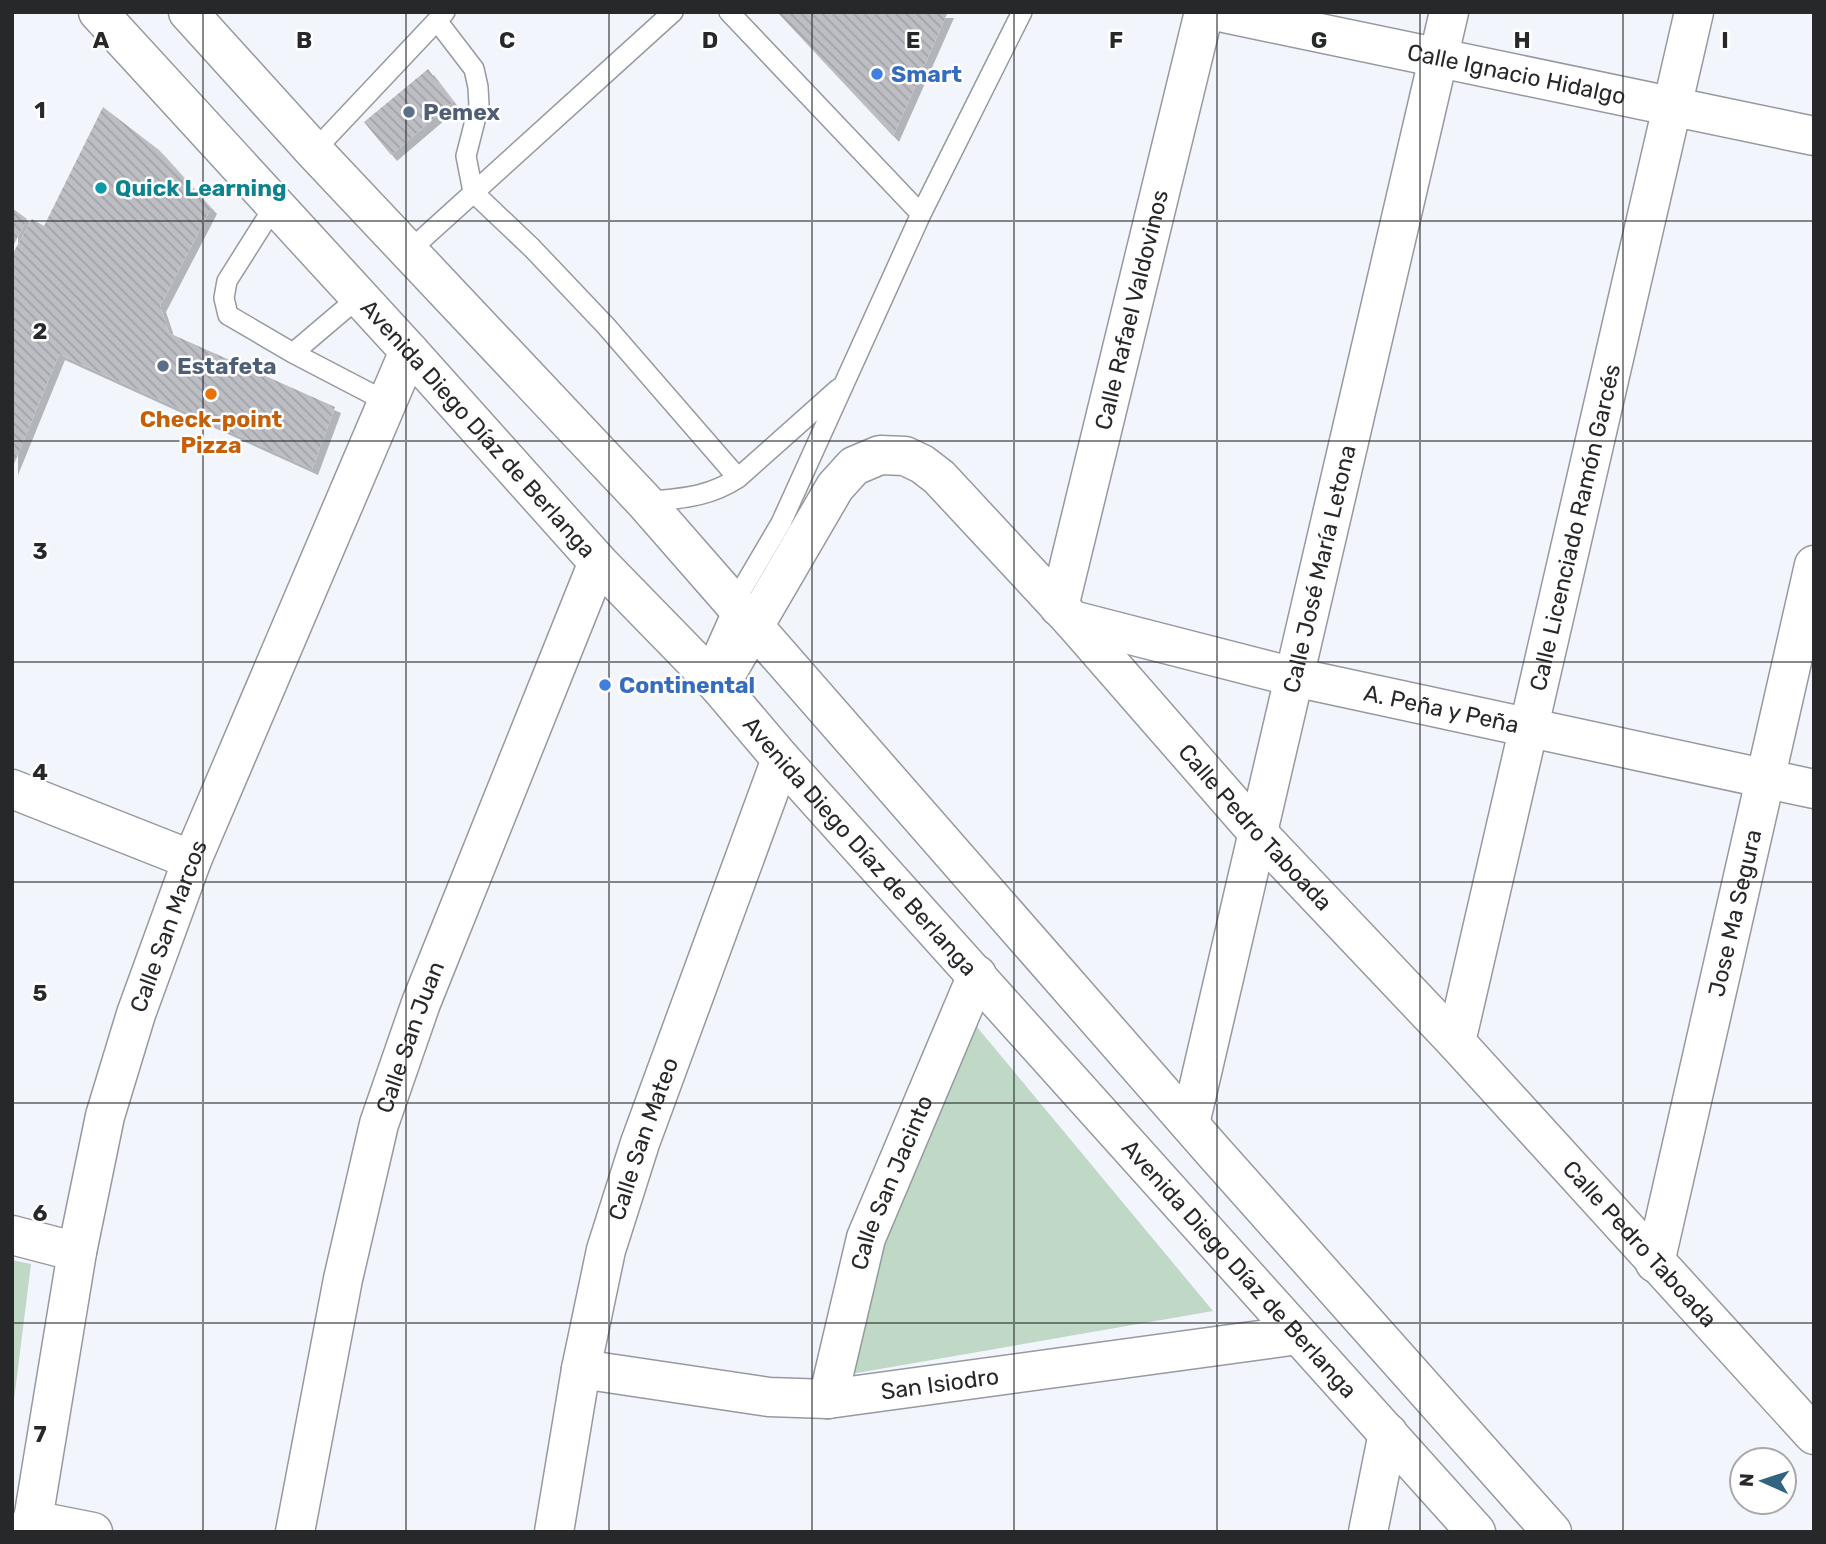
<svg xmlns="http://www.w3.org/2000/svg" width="1826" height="1544" viewBox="0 0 1826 1544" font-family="Rubik,sans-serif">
	<defs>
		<pattern id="building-back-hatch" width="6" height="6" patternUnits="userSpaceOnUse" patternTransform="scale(1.75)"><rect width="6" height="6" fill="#bdbec4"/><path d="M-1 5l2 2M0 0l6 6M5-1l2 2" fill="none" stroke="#a2a3a9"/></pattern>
		<filter id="shadow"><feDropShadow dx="6" dy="6" stdDeviation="0" flood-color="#0004"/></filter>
	</defs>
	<rect width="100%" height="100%" fill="#f2f5fc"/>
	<path fill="#bfd9c6" d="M 967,1015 L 1213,1311 L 851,1374 L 864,1267 Z
		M 12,1260 L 31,1264 L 12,1416 Z"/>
	<path fill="url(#building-back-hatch)" filter="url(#shadow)" d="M 777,12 L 948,12 L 893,136 Z
		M 428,69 L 453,102 L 391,155 L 364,122 Z
		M 103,107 L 159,150 L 211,208 L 160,306 L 169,333 L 335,407 L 312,469 L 59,354 L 12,469 L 12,255 L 32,219 L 44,226 Z
		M 12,208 L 27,219 L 12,248 Z"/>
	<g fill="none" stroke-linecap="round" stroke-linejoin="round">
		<g stroke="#96999f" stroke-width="22">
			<path id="lane" d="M 729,12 L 921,214
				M 438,22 L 474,69 L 478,87 L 479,105 L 466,156 L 473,192 L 532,248 L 606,326 L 738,478
				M 314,151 L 445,12
				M 275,205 L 227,281 L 224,298 L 228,315 L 293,353 L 387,402
				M 408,252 L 673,12
				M 293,353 L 359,297
				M 645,502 C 681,498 707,498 738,478 L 838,389
				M 705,672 L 741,591 L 781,523 L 921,214 L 1022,12"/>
		</g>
		<g stroke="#96999f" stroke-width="41">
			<g id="street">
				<path id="s1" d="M 1219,12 L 1814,136"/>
				<path id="s2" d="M 1059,607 L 1204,12"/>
				<path id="s3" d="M 1072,620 L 1294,677 L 1814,789"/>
				<path id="s4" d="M 719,686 L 835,487 L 854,466 L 880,455 L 905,456 L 922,464 L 939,477 L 1072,620 L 1258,833 L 1456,1042 L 1814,1435"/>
				<path d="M 12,789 L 192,860"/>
				<path id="s5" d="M 1456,1042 L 1694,12"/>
				<path id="s6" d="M 1190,1124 L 1449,12"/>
				<path d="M 12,1235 L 77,1252"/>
				<path id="s7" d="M 1655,1263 L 1814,565"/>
				<path id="s8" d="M 581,1369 L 769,1397 L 828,1399 L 1298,1335"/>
				<path id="s9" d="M 828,1399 L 866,1238 L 977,975"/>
				<path d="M 32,1520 L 93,1532"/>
				<path id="s10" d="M 31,1532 L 77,1252 L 105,1116 L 136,1014 L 192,860 L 409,351"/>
				<path id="s11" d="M 295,1532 L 343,1279 L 379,1124 L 421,1003 L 598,562"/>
				<path id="s12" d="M 554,1532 L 581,1369 L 606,1250 L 640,1143 L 781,759"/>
				<path d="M 1368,1532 L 1388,1433"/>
			</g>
		</g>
		<g stroke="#96999f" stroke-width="41">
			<g id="secondary">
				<path id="s13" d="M 98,12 L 409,351 L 598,562 L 719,686 L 781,759 L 1476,1532"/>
				<path d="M 188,12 L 314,151 L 645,502 L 1212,1150 L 1552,1532"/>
			</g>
		</g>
		<use href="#lane" stroke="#fff" stroke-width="19"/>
		<use href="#street" stroke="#fff" stroke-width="38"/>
		<use href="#secondary" stroke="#fff" stroke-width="38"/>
	</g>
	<path fill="none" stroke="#27282a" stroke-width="2" stroke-opacity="0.55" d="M 203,12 L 203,1532M 406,12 L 406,1532M 609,12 L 609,1532M 812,12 L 812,1532M 1014,12 L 1014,1532M 1217,12 L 1217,1532M 1420,12 L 1420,1532M 1623,12 L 1623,1532M 12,221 L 1814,221M 12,441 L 1814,441M 12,662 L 1814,662M 12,882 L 1814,882M 12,1103 L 1814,1103M 12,1323 L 1814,1323"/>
	<g fill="#3f7fe0" stroke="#fff" stroke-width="2.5">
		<circle cx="877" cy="74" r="7"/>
		<circle cx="605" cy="685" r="7"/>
	</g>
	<g fill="#5c6f8a" stroke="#fff" stroke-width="2.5">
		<circle cx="409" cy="112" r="7"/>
		<circle cx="163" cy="366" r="7"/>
	</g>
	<circle fill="#0f9aa8" stroke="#fff" stroke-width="2.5" cx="101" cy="188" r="7"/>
	<circle fill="#e8710a" stroke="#fff" stroke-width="2.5" cx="211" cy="394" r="7"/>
	<g text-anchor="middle" stroke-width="5" stroke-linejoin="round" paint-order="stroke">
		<g font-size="23" font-weight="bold" fill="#366cbe" stroke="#fff" text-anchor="start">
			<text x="891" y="82">Smart</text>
			<text x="619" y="693">Continental</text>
		</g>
		<g font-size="23" fill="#27282a" stroke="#fff">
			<text dy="8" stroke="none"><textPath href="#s1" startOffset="304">Calle Ignacio Hidalgo</textPath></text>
			<text dy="8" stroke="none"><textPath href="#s2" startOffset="306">Calle Rafael Valdovinos</textPath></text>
			<text dy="8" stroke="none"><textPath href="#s13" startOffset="564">Avenida Diego Díaz de Berlanga</textPath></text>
			<text dy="8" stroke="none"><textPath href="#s5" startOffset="528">Calle Licenciado Ramón Garcés</textPath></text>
			<text dy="8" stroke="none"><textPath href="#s6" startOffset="570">Calle José María Letona</textPath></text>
			<text dy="8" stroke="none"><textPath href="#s3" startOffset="380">A. Peña y Peña</textPath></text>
			<text dy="8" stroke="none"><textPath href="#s4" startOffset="824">Calle Pedro Taboada</textPath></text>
			<text dy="8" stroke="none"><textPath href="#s13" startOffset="1130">Avenida Diego Díaz de Berlanga</textPath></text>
			<text dy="8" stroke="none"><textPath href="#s7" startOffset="359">Jose Ma Segura</textPath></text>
			<text dy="8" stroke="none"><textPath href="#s10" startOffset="623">Calle San Marcos</textPath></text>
			<text dy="8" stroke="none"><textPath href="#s11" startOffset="509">Calle San Juan</textPath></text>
			<text dy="8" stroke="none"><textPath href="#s12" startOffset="404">Calle San Mateo</textPath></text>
			<text dy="8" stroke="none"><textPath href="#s9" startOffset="226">Calle San Jacinto</textPath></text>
			<text dy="8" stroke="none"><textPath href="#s4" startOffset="1391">Calle Pedro Taboada</textPath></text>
			<text dy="8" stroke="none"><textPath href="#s13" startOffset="1698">Avenida Diego Díaz de Berlanga</textPath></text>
			<text dy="8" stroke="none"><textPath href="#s8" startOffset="362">San Isiodro</textPath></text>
		</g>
		<g font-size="23" font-weight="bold" fill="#4e5e75" stroke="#fff" text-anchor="start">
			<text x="423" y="120">Pemex</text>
			<text x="177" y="374">Estafeta</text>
		</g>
		<g font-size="23" font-weight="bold" fill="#0d838f" stroke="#fff" text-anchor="start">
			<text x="115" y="196">Quick Learning</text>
		</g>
		<g font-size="23" font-weight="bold" fill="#c56008" stroke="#fff">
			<text x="211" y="427">Check-point<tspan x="211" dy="26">Pizza</tspan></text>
		</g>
	</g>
	<g font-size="23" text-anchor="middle" font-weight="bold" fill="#27282a" stroke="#fff" stroke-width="5" stroke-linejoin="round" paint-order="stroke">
		<text x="101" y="48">A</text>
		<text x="304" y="48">B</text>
		<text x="507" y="48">C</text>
		<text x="710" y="48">D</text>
		<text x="913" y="48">E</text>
		<text x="1116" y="48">F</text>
		<text x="1319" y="48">G</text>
		<text x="1522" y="48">H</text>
		<text x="1725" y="48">I</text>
		<text x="40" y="118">1</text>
		<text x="40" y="339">2</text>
		<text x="40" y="559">3</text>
		<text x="40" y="780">4</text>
		<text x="40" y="1001">5</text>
		<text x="40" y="1221">6</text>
		<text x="40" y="1442">7</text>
	</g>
	<rect width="1826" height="1544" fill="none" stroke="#27282a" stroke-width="28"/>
	<g transform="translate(1763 1481) rotate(273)"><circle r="33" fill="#ffffff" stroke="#a9a9aa" stroke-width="2"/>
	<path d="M0-5L12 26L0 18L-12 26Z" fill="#326482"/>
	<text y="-10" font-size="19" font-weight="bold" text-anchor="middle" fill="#27282a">N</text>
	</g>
</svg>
